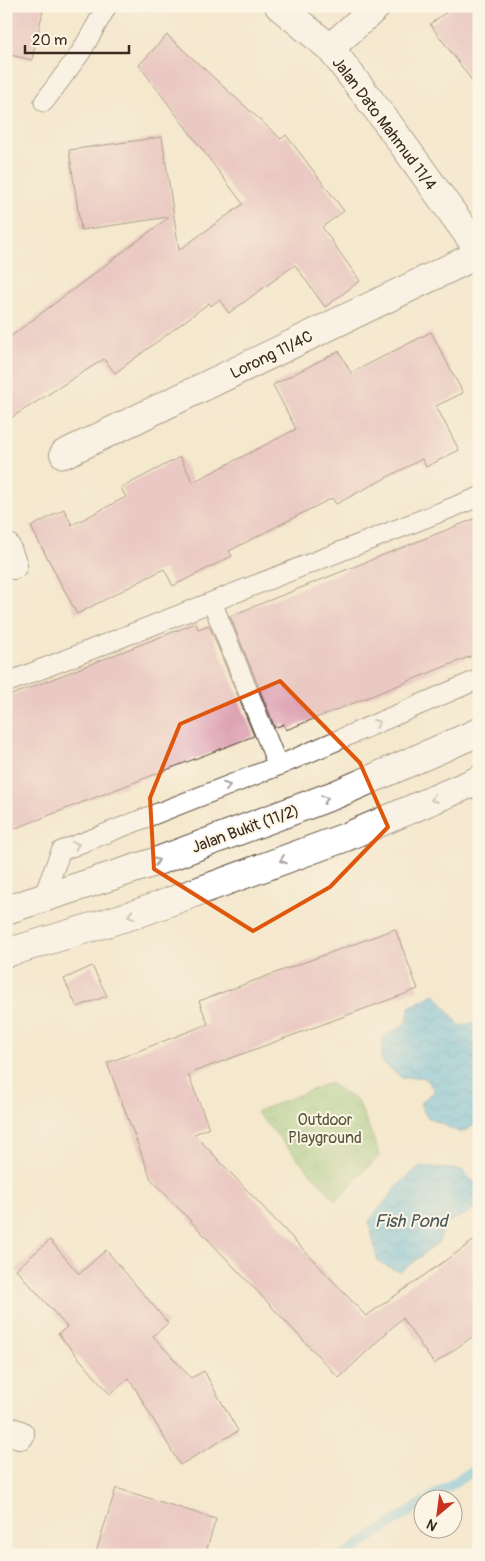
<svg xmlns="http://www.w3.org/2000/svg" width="485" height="1561" viewBox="0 0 485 1561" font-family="Pangolin,sans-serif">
	<defs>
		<pattern id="park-crowns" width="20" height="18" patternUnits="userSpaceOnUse" patternTransform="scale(1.25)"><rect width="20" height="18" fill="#91c677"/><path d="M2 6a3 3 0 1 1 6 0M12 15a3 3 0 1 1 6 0" fill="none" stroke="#78a161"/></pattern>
		<pattern id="water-waves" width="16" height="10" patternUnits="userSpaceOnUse" patternTransform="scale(1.25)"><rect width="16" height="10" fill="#66c0e4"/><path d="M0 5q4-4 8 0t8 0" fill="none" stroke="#559cb8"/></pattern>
	</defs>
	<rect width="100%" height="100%" fill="#fcf5e5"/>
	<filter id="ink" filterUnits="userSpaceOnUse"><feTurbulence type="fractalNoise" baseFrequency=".02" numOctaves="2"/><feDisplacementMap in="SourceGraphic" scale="10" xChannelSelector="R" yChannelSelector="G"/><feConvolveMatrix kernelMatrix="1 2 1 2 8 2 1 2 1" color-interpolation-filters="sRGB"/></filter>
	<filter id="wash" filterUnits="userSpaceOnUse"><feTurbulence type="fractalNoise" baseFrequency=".0096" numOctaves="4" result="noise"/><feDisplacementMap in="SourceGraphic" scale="20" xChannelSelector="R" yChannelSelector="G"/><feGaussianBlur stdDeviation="1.12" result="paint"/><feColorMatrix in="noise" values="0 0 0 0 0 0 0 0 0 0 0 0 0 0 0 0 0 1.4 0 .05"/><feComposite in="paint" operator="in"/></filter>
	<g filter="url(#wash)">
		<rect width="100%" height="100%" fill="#f4e8cd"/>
		<path fill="url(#park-crowns)" stroke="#66784a" d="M 329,1083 L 358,1101 L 380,1155 L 336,1201 L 256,1112 Z"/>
		<path fill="url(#water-waves)" stroke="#507581" d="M 435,994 L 460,1026 L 479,1021 L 479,1122 L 461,1133 L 427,1117 L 420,1103 L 435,1091 L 424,1077 L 402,1078 L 381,1061 L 383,1038 L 407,1022 L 409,1007 Z
			M 421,1166 L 462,1170 L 479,1187 C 479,1211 468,1214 448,1222 L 438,1243 L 400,1272 L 378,1262 L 369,1221 L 402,1181 Z"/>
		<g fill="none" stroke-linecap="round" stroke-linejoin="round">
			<path stroke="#66c0e4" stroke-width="10" d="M 430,1498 L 479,1467
				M 344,1555 L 422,1503"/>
		</g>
		<g id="blocks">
			<path fill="#dda3b5" d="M 6,6 L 44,6 L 32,60 L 6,54 Z
				M 455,6 L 479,6 L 479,90 L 430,24 Z
				M 167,35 L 281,139 L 286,135 L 344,211 L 322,227 L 360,281 L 325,307 L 295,265 L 229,313 L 219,300 L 211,306 L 209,303 L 115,373 L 104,359 L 6,421 L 6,340 L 169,217 L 81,230 L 69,150 L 162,137 L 179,250 L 243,204 L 139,65 Z
				M 431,332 L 463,393 L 436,406 L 459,450 L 426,467 L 422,459 L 336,504 L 332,498 L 229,551 L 232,556 L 173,586 L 164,569 L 77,614 L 31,527 L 64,509 L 72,525 L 126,497 L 121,488 L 180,457 L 193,482 L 296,429 L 273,385 L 339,351 L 351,373 Z
				M 479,517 L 479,653 L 286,730 L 284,724 L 275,728 L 230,616 Z
				M 196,623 L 198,629 L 209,625 L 254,736 L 6,832 L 6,697 Z
				M 395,929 L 418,989 L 188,1074 L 209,1128 L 194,1134 L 366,1316 L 479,1237 L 479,1332 L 434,1364 L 402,1318 L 339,1378 L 151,1179 L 107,1063 L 208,1024 L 199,1001 Z
				M 92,966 L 107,996 L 77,1007 L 64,979 Z
				M 50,1240 L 79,1274 L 106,1250 L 168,1323 L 153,1336 L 191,1378 L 204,1371 L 238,1431 L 180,1465 L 129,1378 L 110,1394 L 58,1334 L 67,1327 L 16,1269 Z
				M 116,1488 L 216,1519 L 205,1555 L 95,1555 Z"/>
		</g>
	</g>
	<g filter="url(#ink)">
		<use href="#blocks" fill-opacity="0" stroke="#574638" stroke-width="1"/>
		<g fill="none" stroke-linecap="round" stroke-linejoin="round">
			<g stroke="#574638" stroke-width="21">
				<path id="lane" d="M 44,102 L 81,52 L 107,6
					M 212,602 L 278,766
					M 6,683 L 479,497
					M 43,897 L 61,851 L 278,766 L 479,679"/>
			</g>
			<g stroke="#574638" stroke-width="30">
				<path id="street" d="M 330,48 L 377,6
					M 64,454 L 479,254
					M 6,547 L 13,565
					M 6,1430 L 20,1435"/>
			</g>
			<g stroke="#574638" stroke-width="30">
				<path id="secondary" d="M 279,6 L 330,48 L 389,125 L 479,250
					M 6,910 L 155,862 L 337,794 L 479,732
					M 6,953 L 139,913 L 346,837 L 479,780"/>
			</g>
			<use href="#lane" stroke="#fff" stroke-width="19"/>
			<use href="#street" stroke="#fff" stroke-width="28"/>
			<use href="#secondary" stroke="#fff" stroke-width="28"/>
		</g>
		<defs><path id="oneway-chevron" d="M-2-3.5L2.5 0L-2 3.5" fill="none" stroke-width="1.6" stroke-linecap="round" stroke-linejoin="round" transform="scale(1.25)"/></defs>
		<g stroke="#a79f9a">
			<use href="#oneway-chevron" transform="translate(377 723) rotate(-23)"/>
			<use href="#oneway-chevron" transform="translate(227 786) rotate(-21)"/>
			<use href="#oneway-chevron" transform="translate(325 799) rotate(-20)"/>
			<use href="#oneway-chevron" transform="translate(434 799) rotate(157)"/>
			<use href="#oneway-chevron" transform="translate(76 845) rotate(-21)"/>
			<use href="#oneway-chevron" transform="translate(283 860) rotate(160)"/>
			<use href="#oneway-chevron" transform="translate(156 861) rotate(-19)"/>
			<use href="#oneway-chevron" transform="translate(131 915) rotate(163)"/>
		</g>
	</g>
	<path d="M0 0H485V1561H0ZM 280,681 L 360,763 L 388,827 L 330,887 L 253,931 L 154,869 L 150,798 L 180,724 Z" fill="#f4e8cd" fill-opacity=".55" fill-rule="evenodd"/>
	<path fill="none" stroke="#df570d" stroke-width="4" stroke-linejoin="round" d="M 280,681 L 360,763 L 388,827 L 330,887 L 253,931 L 154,869 L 150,798 L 180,724 Z"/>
	<g text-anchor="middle" stroke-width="4" stroke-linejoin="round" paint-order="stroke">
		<g font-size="16" fill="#3b2a1e" stroke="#fcf5e5">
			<text transform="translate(385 123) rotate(53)" y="6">Jalan Dato Mahmud 11/4</text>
			<text transform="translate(271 354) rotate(-26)" y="6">Lorong 11/4C</text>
			<text transform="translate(245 828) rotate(-20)" y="6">Jalan Bukit (11/2)</text>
		</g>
		<g font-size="16" fill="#555939" stroke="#fcf5e5">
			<text x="325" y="1125">Outdoor<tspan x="325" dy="18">Playground</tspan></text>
		</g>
		<g font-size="18" font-style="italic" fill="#485759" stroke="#fcf5e5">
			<text x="411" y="1227">Fish Pond</text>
		</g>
	</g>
	<rect width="485" height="1561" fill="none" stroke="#fcf5e5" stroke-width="25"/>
	<g transform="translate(438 1514) rotate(209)"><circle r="24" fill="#fcf5e5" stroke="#afa495"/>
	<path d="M0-4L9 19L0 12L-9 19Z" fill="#c8321e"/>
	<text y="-8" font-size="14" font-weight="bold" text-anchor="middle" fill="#3b2a1e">N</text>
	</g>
	<path d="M25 45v8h104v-8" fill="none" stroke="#3b2a1e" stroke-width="2.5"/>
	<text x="32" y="45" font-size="15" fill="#3b2a1e" stroke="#fcf5e5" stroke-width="4" paint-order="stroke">20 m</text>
</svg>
